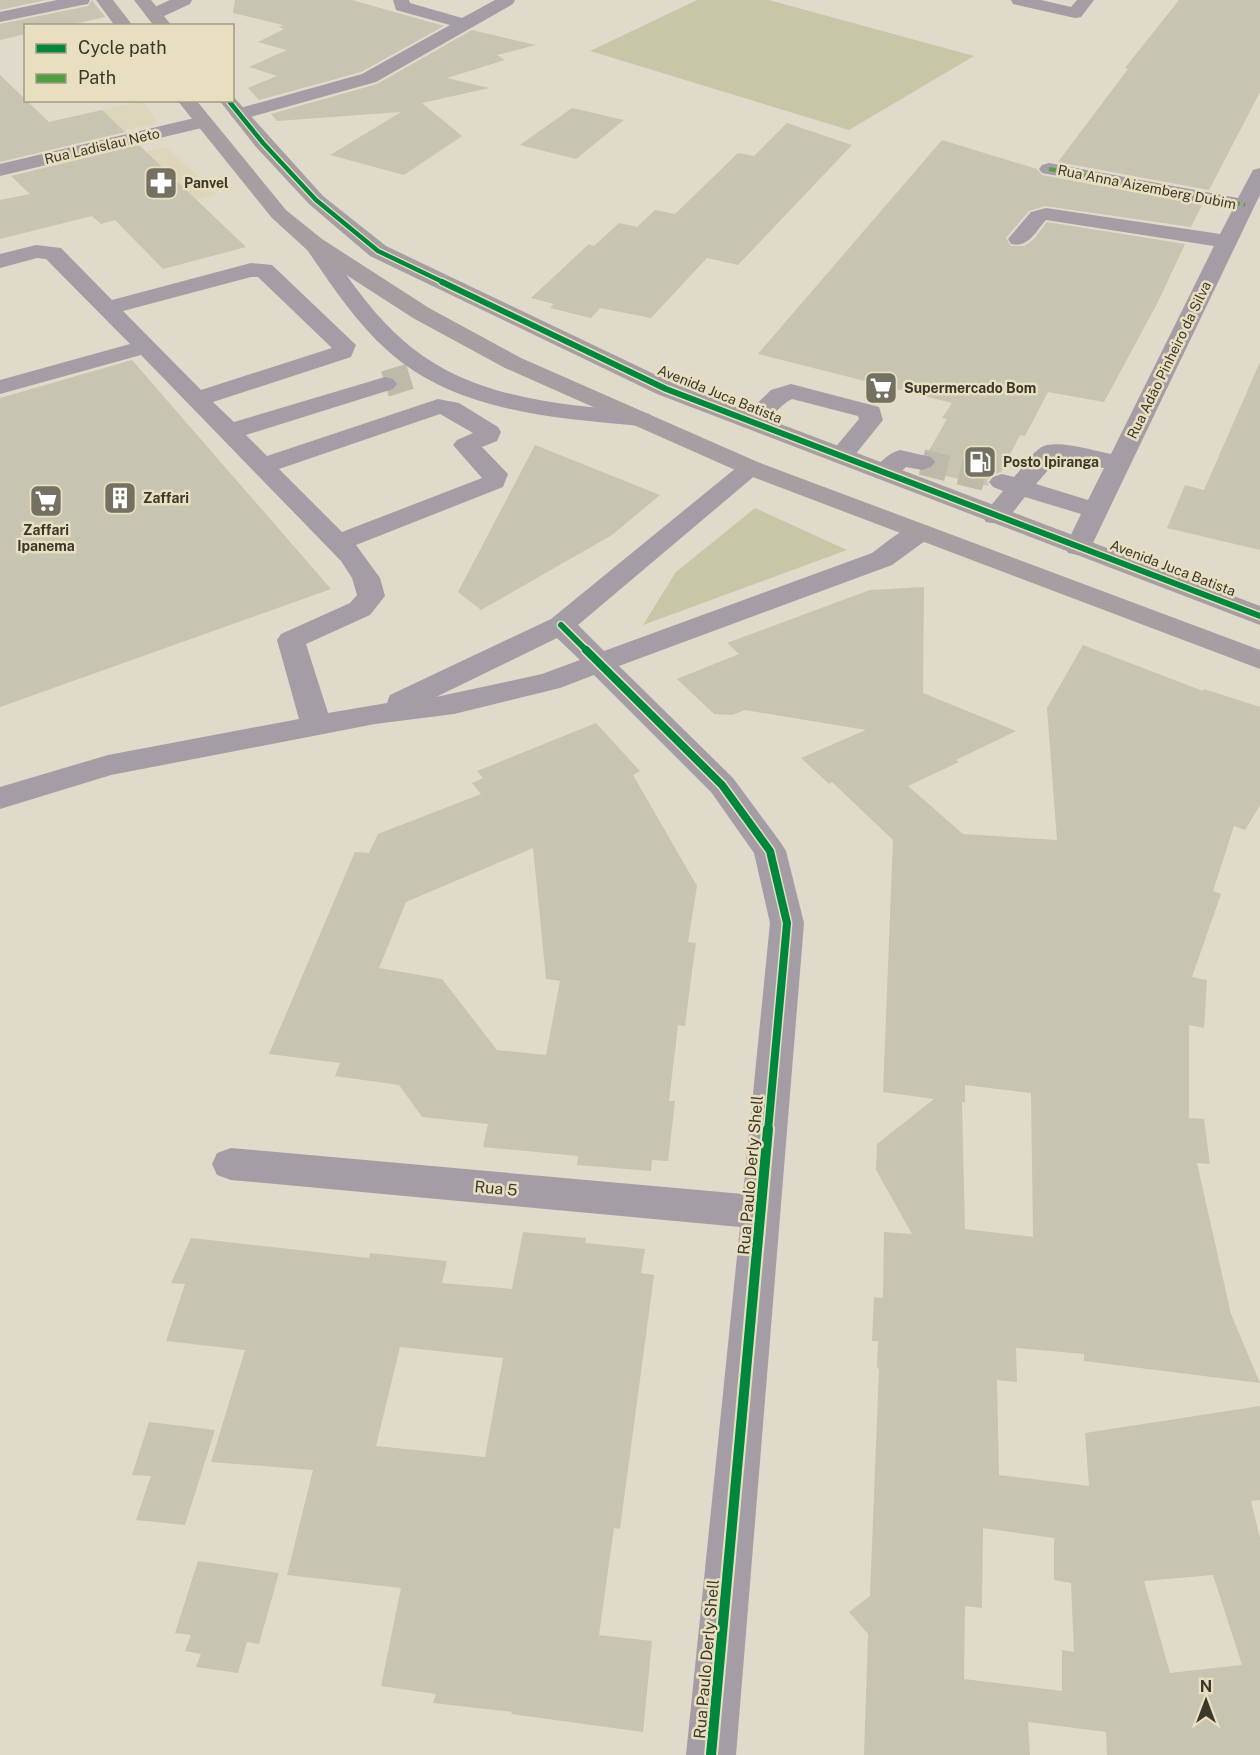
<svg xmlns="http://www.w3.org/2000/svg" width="1260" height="1755" viewBox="0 0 1260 1755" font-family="'Public Sans',sans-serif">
	<rect width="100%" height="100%" fill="#dfdac9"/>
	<path fill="#ded6ba" d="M 142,101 L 158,123 L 39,150 L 16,130 Z
		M 166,147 L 217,194 L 147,212 L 98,163 Z"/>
	<path fill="#c7c7a8" d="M 697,0 L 769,0 L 974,56 L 849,130 L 590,51 Z
		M 755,508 L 847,550 L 643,625 L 676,572 Z"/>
	<path fill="#c8c4b2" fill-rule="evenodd" d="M 0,0 L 46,0 L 0,10 Z
		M 92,0 L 105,17 L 65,26 L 26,26 L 26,34 L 0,40 L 0,24 L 88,6 Z
		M 235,0 L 352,0 L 444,26 L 361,72 L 259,100 L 248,88 L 277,76 L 249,67 L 287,50 L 258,42 L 284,29 L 279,27 L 283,25 L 233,13 Z
		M 1179,0 L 1260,0 L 1260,92 L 1209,190 L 1058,162 L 1128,69 L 1125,68 Z
		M 472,30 L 536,45 L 497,55 L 505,60 L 447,78 L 489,88 L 422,103 L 462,136 L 404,175 L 330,155 L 401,112 L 277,121 L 271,114 L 377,84 Z
		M 0,75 L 49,122 L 102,110 L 125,132 L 0,162 Z
		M 572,108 L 624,120 L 576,159 L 520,145 Z
		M 787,123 L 852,145 L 738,265 L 707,258 L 651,318 L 600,308 L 591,318 L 550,308 L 554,304 L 531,298 L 589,244 L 594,246 L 619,223 L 637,227 L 655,210 L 675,214 L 738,153 L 754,156 Z
		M 942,140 L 1037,169 L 1042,175 L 1202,205 L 1191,227 L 1045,206 L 1029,211 L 1006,238 L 1011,246 L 1024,246 L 1033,240 L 1047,222 L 1185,244 L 1158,302 L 1104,402 L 1048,392 L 1025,436 L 1020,435 L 1001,472 L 992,475 L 987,481 L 989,486 L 925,471 L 932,469 L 937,463 L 933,456 L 927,454 L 947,419 L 942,418 L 952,403 L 758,354 Z
		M 139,145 L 246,247 L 163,269 L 115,220 L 101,224 L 92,216 L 0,239 L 0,200 L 30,194 L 11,176 Z
		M 132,360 L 331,589 L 0,707 L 0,398 Z
		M 1260,362 L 1260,550 L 1167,528 L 1185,485 L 1204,490 Z
		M 535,445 L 660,495 L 612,535 L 481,610 L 458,592 Z
		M 924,587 L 923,693 L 1016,731 L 956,760 L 959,762 L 908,786 L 963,834 L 1057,840 L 1047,708 L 1083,645 L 1203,691 L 1204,689 L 1260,707 L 1260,805 L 1245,830 L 1234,826 L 1213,891 L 1221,894 L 1192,977 L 1207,980 L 1204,1028 L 1189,1025 L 1189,1118 L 1204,1119 L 1210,1164 L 1197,1163 L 1231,1314 L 1260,1383 L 1084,1361 L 1084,1354 L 1016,1348 L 1017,1382 L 997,1380 L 999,1475 L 1089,1486 L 1085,1433 L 1260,1406 L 1260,1500 L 1251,1501 L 1260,1538 L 1260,1755 L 1107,1755 L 1106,1732 L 1028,1722 L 1030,1755 L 864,1755 L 868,1634 L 849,1612 L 870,1596 L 879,1369 L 877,1368 L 878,1341 L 872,1341 L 874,1297 L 883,1298 L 884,1232 L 912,1234 L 876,1170 L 877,1144 L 934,1099 L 883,1092 L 893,840 L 832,782 L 829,784 L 801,758 L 866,730 L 745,710 L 732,715 L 714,714 L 677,679 L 739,654 L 727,643 L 870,590 ZM 965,1085 L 1031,1093 L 1033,1237 L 965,1229 L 962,1102 L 965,1103 ZM 983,1528 L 1054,1538 L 1054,1580 L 1071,1583 L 1074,1652 L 1062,1650 L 1062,1691 L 964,1679 L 965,1606 L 982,1608 ZM 1213,1575 L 1242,1665 L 1170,1673 L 1144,1581 Z
		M 596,723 L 640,771 L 633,775 L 697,886 L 688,942 L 696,943 L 692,971 L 685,1026 L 678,1025 L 669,1101 L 675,1101 L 668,1161 L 652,1160 L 651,1171 L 577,1165 L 578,1156 L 483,1147 L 488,1124 L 422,1117 L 399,1085 L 335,1076 L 340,1063 L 269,1054 L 355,852 L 369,853 L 378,834 L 481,794 L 472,783 L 483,778 L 477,771 ZM 533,848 L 546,979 L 560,981 L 546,1055 L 497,1050 L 442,979 L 379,968 L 406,902 Z
		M 523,1232 L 586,1238 L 585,1243 L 645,1249 L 641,1273 L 654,1275 L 620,1529 L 614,1528 L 599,1635 L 652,1641 L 643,1732 L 511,1714 L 512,1712 L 433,1703 L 436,1694 L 381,1686 L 401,1588 L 287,1575 L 313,1470 L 211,1462 L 245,1350 L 166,1341 L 185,1284 L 171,1283 L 191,1238 L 369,1258 L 370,1253 L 447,1261 L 442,1283 L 512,1289 ZM 400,1347 L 503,1358 L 485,1457 L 376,1446 Z
		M 149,1422 L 215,1430 L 185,1525 L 136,1520 L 151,1476 L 132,1475 Z
		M 198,1561 L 279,1573 L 259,1644 L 247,1642 L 238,1673 L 196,1667 L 201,1654 L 185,1651 L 191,1635 L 175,1633 Z"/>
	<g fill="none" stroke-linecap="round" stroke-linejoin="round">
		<path stroke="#bebaa9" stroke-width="26" stroke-dasharray="26 13" stroke-linecap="butt" d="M 385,384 L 411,376
			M 922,462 L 997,481"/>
		<path fill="#a59da5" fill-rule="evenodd" d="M 57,0 L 90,0 L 88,4 L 82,5 L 0,22 L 0,12 Z
			M 170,0 L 192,0 L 190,4 L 160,18 L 148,18 L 145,14 L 148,10 Z
			M 393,0 L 409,0 L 410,3 L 462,18 L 495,0 L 515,0 L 513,4 L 376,82 L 247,118 L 233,118 L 230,114 L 233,110 L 362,74 L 450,25 L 396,10 Z
			M 1011,0 L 1041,0 L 1071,7 L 1077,0 L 1094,0 L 1081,17 L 1075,18 L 1013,4 Z
			M 203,116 L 210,118 L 213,122 L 210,126 L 0,176 L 0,164 Z
			M 1049,163 L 1238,198 L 1253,170 L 1260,168 L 1260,195 L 1255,205 L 1091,547 L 1088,553 L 1078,555 L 1068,553 L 1065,547 L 1081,514 L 1025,497 C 1013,511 1006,527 986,522 L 982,516 L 1003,491 L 993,487 L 989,482 L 993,477 L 1002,474 L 1014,477 C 1022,469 1030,455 1040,448 C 1054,438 1094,451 1111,454 L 1214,246 L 1046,220 C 1035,232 1029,248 1011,244 L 1008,239 L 1031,212 L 1046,208 L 1220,234 L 1233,209 L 1042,173 L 1039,169 L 1042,165 ZM 1057,460 L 1104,468 L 1088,500 L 1036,484 Z
			M 314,238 L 322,239 C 346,275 371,313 405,342 C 471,399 558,404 641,412 L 650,414 L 653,419 L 650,424 L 641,426 C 554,418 456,412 388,351 C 354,321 329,281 303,244 L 306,239 Z
			M 36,245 L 61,248 L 112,300 L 251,263 L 272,265 L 356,345 L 351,357 L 213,402 L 234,422 L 385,377 L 393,379 L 397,384 L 393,389 L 246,435 L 267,456 L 438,399 L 459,403 L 498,427 L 501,432 L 497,441 L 482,447 L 508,474 L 503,487 L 356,545 L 380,578 L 385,596 L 370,615 L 306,644 L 328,713 L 387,703 L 390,695 L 551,619 L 742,463 L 751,460 L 760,463 L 764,468 L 578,625 L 604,651 L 872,553 C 889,541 908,521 929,526 L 933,532 L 929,538 L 892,565 L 619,666 L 733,778 L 781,843 L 786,851 L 804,923 L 736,1755 L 686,1755 L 740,1227 L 231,1180 L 217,1175 L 212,1164 L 217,1153 L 231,1148 L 743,1194 L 770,923 L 754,853 L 711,792 L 594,675 L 560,688 L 454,714 L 375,724 L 111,775 L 0,809 L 0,787 L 108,755 L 299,719 L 277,640 L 281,634 L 350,603 L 357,595 L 352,578 L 341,561 L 141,355 L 0,394 L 0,380 L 130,344 L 46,259 L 37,258 L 0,268 L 0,254 ZM 251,277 L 258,277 L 332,348 L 201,390 L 123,311 ZM 440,414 L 473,433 L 457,440 L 453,445 L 482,478 L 342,532 L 279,469 ZM 557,638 L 580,660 L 542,674 L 436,697 Z
			M 791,384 L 879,407 L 883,420 L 850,461 L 841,464 L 832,461 L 828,456 L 859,419 L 858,416 L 792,399 C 773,408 767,433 743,427 L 740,422 L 743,417 L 771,390 Z
			M 900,450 L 931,457 L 935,462 L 931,467 L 922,470 L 906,467 C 896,477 891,482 876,478 L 872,473 C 879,463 888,453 900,450 Z"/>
		<path fill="#a79ea1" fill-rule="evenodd" d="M 96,0 L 113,0 L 133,26 L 115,26 Z
			M 134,0 L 151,0 L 172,26 L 154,26 Z
			M 232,95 L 323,196 L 386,246 L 675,384 L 1260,606 L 1260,625 L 657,394 L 370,256 L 309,204 L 256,147 L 219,100 L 232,100 Z
			M 177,100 L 196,100 L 286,210 L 322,239 L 429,308 L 521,358 L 760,463 L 1260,650 L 1260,669 L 742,473 L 505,368 L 413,318 L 306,249 L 272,218 Z"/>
		<path stroke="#529f41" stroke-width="4" stroke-dasharray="7 4" stroke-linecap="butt" d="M 1049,169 L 1245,205"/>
		<g stroke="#e8dfc0" stroke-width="7">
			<path id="cycleway-far3" d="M 228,100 L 263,143 L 316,200 L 378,251 L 445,283"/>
		</g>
		<g stroke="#e8dfc0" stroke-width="9">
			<path id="cycleway-far2" d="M 442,282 L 666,389 L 1260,616
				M 561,625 L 587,651"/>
		</g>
		<g stroke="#e8dfc0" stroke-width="11">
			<path id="cycleway-far1" d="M 586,650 L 722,785 L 770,851 L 787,923 L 768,1131"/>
		</g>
		<g stroke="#e8dfc0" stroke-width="14">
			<path id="cycleway" d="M 711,1755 L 768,1129"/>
		</g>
		<use href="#cycleway-far3" stroke="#00873e" stroke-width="4.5"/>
		<use href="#cycleway-far2" stroke="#00873e" stroke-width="6"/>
		<use href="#cycleway-far1" stroke="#00873e" stroke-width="8"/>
		<use href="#cycleway" stroke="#00873e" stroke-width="10"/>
	</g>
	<defs>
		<g id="pharmacy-square" transform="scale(1.725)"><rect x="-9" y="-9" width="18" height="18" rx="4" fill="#747162" stroke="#e8dfc0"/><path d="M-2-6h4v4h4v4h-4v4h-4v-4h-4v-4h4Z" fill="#fff"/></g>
		<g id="supermarket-square" transform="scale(1.725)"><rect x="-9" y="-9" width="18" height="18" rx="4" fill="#747162" stroke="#e8dfc0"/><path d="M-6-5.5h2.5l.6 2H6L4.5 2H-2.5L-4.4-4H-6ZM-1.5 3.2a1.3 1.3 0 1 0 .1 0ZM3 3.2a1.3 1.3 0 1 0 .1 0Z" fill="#fff"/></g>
		<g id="fuel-square" transform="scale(1.725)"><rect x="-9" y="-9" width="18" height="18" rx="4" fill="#747162" stroke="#e8dfc0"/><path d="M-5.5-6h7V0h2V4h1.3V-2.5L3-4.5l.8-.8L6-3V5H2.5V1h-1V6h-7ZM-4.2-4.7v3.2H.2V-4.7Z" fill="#fff"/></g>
		<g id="building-square" transform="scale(1.725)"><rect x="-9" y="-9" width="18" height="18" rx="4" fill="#747162" stroke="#e8dfc0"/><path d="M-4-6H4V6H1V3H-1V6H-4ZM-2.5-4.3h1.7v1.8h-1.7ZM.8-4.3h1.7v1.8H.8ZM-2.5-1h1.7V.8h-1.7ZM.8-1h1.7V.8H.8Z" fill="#fff"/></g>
	</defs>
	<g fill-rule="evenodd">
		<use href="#pharmacy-square" x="161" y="183"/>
		<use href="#supermarket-square" x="881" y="388"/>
		<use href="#fuel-square" x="980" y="462"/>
		<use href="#building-square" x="120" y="498"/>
		<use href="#supermarket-square" x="46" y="501"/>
	</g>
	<g text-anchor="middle" stroke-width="5" stroke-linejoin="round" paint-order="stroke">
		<g font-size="14" fill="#3b382b" stroke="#e8dfc0">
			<text transform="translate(102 146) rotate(-13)" y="5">Rua Ladislau Neto</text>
			<text transform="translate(1147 187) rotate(11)" y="5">Rua Anna Aizemberg Dubim</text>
			<text transform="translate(1169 360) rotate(-64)" y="5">Rua Adão Pinheiro da Silva</text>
			<text transform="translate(720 394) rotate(22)" y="5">Avenida Juca Batista</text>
			<text transform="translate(1173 568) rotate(21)" y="5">Avenida Juca Batista</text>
		</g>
		<g font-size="14" font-weight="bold" fill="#3b382b" stroke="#e8dfc0" text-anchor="start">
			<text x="184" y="188">Panvel</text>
			<text x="904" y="393">Supermercado Bom</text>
			<text x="1003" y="467">Posto Ipiranga</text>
			<text x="143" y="503">Zaffari</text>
			<text x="46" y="535" text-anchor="middle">Zaffari<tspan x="46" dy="16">Ipanema</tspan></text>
		</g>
		<g font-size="16" fill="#3b382b" stroke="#e8dfc0">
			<text transform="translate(750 1175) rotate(-85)" y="6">Rua Paulo Derly Shell</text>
			<text transform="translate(496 1188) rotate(5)" y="6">Rua 5</text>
			<text transform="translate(706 1659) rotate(-85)" y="6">Rua Paulo Derly Shell</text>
		</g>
	</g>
	<rect x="24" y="24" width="210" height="78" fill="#e8dfc0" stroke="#a39c84" stroke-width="1.5"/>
	<rect x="36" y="44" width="30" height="9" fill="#00873e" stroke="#a39c84" stroke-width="1.5"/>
	<text x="78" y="54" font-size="18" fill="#3b382b">Cycle path</text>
	<rect x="36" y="74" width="30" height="9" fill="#529f41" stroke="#a39c84" stroke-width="1.5"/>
	<text x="78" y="84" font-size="18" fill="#3b382b">Path</text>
	<g transform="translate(1206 1701)" stroke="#e8dfc0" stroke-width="4.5" paint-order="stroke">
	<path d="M0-4.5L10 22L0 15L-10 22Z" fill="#3b382b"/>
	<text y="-9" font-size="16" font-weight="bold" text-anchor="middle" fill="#3b382b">N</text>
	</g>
</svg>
